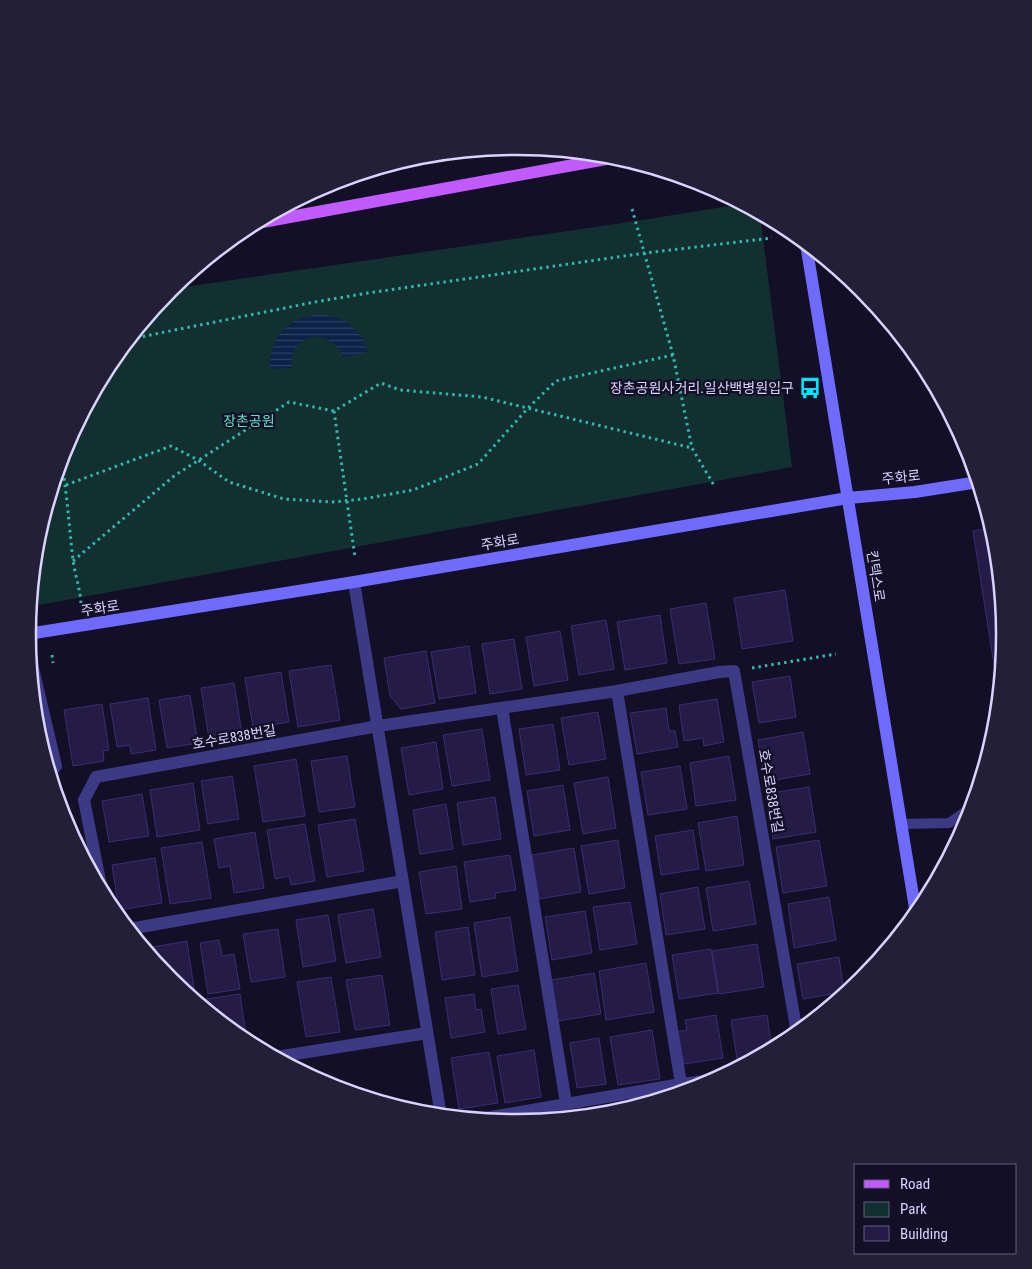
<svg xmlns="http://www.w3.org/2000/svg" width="1032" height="1269" viewBox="0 0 1032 1269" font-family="'Roboto Condensed','Noto Sans KR',sans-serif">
	<defs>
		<pattern id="water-rules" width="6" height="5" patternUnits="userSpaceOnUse" patternTransform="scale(1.25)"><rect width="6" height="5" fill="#0c2248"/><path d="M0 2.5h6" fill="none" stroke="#2f4163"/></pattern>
	</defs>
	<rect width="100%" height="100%" fill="#130f26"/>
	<path fill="#12302f" d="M 742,204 L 760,214 L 792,467 L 39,605 L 34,570 L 37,539 L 65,447 L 110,363 L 171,289 L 636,221 Z"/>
	<path fill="url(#water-rules)" d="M 320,314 C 347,318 358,327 368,352 L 343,357 C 329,324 289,333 292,368 L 270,369 C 271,334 285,320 320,314 Z"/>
	<path fill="#241b47" stroke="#3b2d73" d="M 992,528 L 995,539 L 1004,635 L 1001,670 L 995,671 L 973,531 Z
		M 785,590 L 793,641 L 742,649 L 734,598 Z
		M 706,603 L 715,659 L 679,664 L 670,609 Z
		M 660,615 L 667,663 L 625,670 L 617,622 Z
		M 606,620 L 614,669 L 579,675 L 571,626 Z
		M 560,631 L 568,680 L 534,686 L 526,637 Z
		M 514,639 L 522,689 L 490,694 L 482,644 Z
		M 469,646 L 476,693 L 439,699 L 431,652 Z
		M 426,651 L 435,703 L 401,709 L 390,696 L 384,658 Z
		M 331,665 L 340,720 L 298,727 L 289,671 Z
		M 281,672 L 289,722 L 253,728 L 245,678 Z
		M 790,676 L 796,717 L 759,723 L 752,682 Z
		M 234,683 L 242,734 L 209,739 L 201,688 Z
		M 190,695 L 198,743 L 167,748 L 159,700 Z
		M 148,698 L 156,750 L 131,754 L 130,745 L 117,747 L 110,704 Z
		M 717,699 L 724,742 L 704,746 L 703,738 L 684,741 L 679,705 Z
		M 102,704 L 109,750 L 103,751 L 104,761 L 73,766 L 64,710 Z
		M 666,708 L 669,731 L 675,731 L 678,747 L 637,754 L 630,713 Z
		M 598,712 L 606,759 L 569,765 L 561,718 Z
		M 553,724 L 560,770 L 526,775 L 519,729 Z
		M 482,729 L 490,780 L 452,786 L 443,735 Z
		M 803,732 L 810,774 L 769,781 L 767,768 L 763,768 L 758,740 Z
		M 436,742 L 443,789 L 409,795 L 401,748 Z
		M 347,756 L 355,807 L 319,812 L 311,761 Z
		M 729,756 L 736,800 L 696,806 L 690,763 Z
		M 296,759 L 305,816 L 263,822 L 254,766 Z
		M 680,766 L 687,809 L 648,815 L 641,772 Z
		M 232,776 L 239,819 L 208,824 L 201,781 Z
		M 608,777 L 616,828 L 583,834 L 574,783 Z
		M 193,783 L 200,830 L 157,837 L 150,790 Z
		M 563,785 L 570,830 L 534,836 L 527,791 Z
		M 809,787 L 816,832 L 773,839 L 766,794 Z
		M 142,794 L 149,836 L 109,842 L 102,801 Z
		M 495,797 L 501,839 L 463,845 L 457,803 Z
		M 446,804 L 453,849 L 420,854 L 413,810 Z
		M 737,816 L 744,865 L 706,871 L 698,823 Z
		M 355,819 L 364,871 L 327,877 L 318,825 Z
		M 305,824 L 315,881 L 291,885 L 289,876 L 275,879 L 267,830 Z
		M 693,830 L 699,869 L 661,875 L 655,836 Z
		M 255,832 L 264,888 L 234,893 L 230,866 L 219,868 L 214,839 Z
		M 618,840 L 625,888 L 589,894 L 581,846 Z
		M 819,840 L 827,886 L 783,893 L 776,847 Z
		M 202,842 L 211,898 L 170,904 L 161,848 Z
		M 574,848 L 581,892 L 539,899 L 532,855 Z
		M 510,855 L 516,890 L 495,893 L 496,898 L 470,902 L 464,862 Z
		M 155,858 L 162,903 L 119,910 L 112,865 Z
		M 456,866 L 462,909 L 426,914 L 419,872 Z
		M 749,881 L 756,924 L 713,931 L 706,888 Z
		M 698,887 L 705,929 L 666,935 L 660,894 Z
		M 829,897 L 836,940 L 794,948 L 788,904 Z
		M 630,902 L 637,944 L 600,950 L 593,907 Z
		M 373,909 L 381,957 L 346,963 L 338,915 Z
		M 585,911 L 592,953 L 552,960 L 545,917 Z
		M 328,915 L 336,961 L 303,967 L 296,920 Z
		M 510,917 L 518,971 L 482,977 L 474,923 Z
		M 468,927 L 475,975 L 442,980 L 435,932 Z
		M 278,929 L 285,977 L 251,982 L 243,934 Z
		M 219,940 L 222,956 L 234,954 L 240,989 L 208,994 L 200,943 Z
		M 187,941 L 194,989 L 183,990 L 170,980 L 155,961 L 153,947 Z
		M 757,944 L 764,987 L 719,994 L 712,951 Z
		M 711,949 L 718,993 L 679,999 L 672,955 Z
		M 839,957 L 844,992 L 803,999 L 797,964 Z
		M 646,963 L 654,1012 L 606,1020 L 599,971 Z
		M 594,973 L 601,1014 L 557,1021 L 551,980 Z
		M 382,975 L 390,1025 L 355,1030 L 346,980 Z
		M 331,977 L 340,1032 L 306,1037 L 297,982 Z
		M 518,985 L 526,1029 L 498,1034 L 491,989 Z
		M 240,994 L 247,1042 L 208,1011 L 206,999 Z
		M 474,994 L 476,1010 L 481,1009 L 485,1032 L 451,1038 L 445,998 Z
		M 820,1014 L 810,1022 L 809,1016 Z
		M 716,1015 L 723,1058 L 684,1064 L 676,1032 L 687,1030 L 685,1020 Z
		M 767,1015 L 772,1049 L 743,1065 L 738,1065 L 731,1020 Z
		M 652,1030 L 660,1079 L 618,1085 L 610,1037 Z
		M 599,1038 L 606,1084 L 577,1088 L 570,1043 Z
		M 534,1050 L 541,1097 L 505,1103 L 497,1056 Z
		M 489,1052 L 498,1103 L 459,1109 L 451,1058 Z"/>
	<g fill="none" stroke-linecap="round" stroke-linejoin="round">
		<path stroke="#2fb8b0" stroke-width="3" stroke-dasharray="2.5 4" stroke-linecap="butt" d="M 632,209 L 673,355 L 692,448 L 715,487
			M 130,339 L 315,302 L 368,293 L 645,253 L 772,238
			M 334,411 L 355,557
			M 61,459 C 67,492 69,526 73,560 C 75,576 81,591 81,606
			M 66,485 L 171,446 L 198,460 L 229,482 L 284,499 L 332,502 L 363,499 L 413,490 L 478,464 L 528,408 L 556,381 L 673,355
			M 73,561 L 174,476 L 289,402 L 334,411 L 381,383 L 400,390 L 482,397 L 692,448
			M 52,655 L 53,663
			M 752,668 L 836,654"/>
		<path stroke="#3d3a85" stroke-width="10" d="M 901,824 L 949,823 L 972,807"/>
		<path stroke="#3d3a85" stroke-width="12" d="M 354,582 L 441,1116
			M 30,655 L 56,766 L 50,773
			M 617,691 L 681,1084
			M 502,708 L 566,1103
			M 102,891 L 84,800 L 96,777 L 378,726 L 617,691 L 719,672 L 734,671 L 797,1033
			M 129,929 L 403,881
			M 276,1057 L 427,1033
			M 479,1119 L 681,1084 L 714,1080"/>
		<path stroke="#6f6bff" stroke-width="12" d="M 806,244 L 916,914
			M 28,634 L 354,582 L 848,498 L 915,492 L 978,482"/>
		<path stroke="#c25bff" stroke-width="12" d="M 252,224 L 617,157"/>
	</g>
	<defs>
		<g id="bus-bare" transform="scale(1.725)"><path d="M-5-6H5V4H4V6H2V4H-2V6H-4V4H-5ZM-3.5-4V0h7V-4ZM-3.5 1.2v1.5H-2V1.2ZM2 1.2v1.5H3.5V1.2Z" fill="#00e5ff" stroke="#130f26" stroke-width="2.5" paint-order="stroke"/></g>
	</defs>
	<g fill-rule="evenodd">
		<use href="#bus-bare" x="810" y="388"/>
	</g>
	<g text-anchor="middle" stroke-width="4.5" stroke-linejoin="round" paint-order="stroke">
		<g font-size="14" fill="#d9d4ff" stroke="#130f26" text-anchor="end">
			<text x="794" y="393">장촌공원사거리.일산백병원입구</text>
		</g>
		<g font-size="14" fill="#5fe0c0" stroke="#130f26">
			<text x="249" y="426">장촌공원</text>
		</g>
		<g font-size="14" fill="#d9d4ff" stroke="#130f26">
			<text transform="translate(901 477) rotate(-6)" y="5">주화로</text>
			<text transform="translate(500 542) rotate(-10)" y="5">주화로</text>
			<text transform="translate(876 576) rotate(81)" y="5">킨텍스로</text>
			<text transform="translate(100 608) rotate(-9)" y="5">주화로</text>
			<text transform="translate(234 737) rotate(-10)" y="5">호수로838번길</text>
			<text transform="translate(771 791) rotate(80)" y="5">호수로838번길</text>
		</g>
	</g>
	<path d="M0 0H1032V1269H0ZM515 155H517A479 479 0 0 1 996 634V635A479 479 0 0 1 517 1114H515A479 479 0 0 1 36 635V634A479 479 0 0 1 515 155Z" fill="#231f37" fill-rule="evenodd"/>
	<path fill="none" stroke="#d9d4ff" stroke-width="2.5" d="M515 155H517A479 479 0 0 1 996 634V635A479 479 0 0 1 517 1114H515A479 479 0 0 1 36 635V634A479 479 0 0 1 515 155Z"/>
	<rect x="854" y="1164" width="162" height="90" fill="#130f26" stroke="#625e7d"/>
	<rect x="864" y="1180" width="25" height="8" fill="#c25bff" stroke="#625e7d"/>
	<text x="900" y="1189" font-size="15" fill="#d9d4ff">Road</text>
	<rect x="864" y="1202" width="25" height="15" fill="#12302f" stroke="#625e7d"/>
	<text x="900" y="1214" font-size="15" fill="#d9d4ff">Park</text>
	<rect x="864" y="1226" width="25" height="15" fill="#241b47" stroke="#625e7d"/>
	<text x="900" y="1239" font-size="15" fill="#d9d4ff">Building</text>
</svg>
